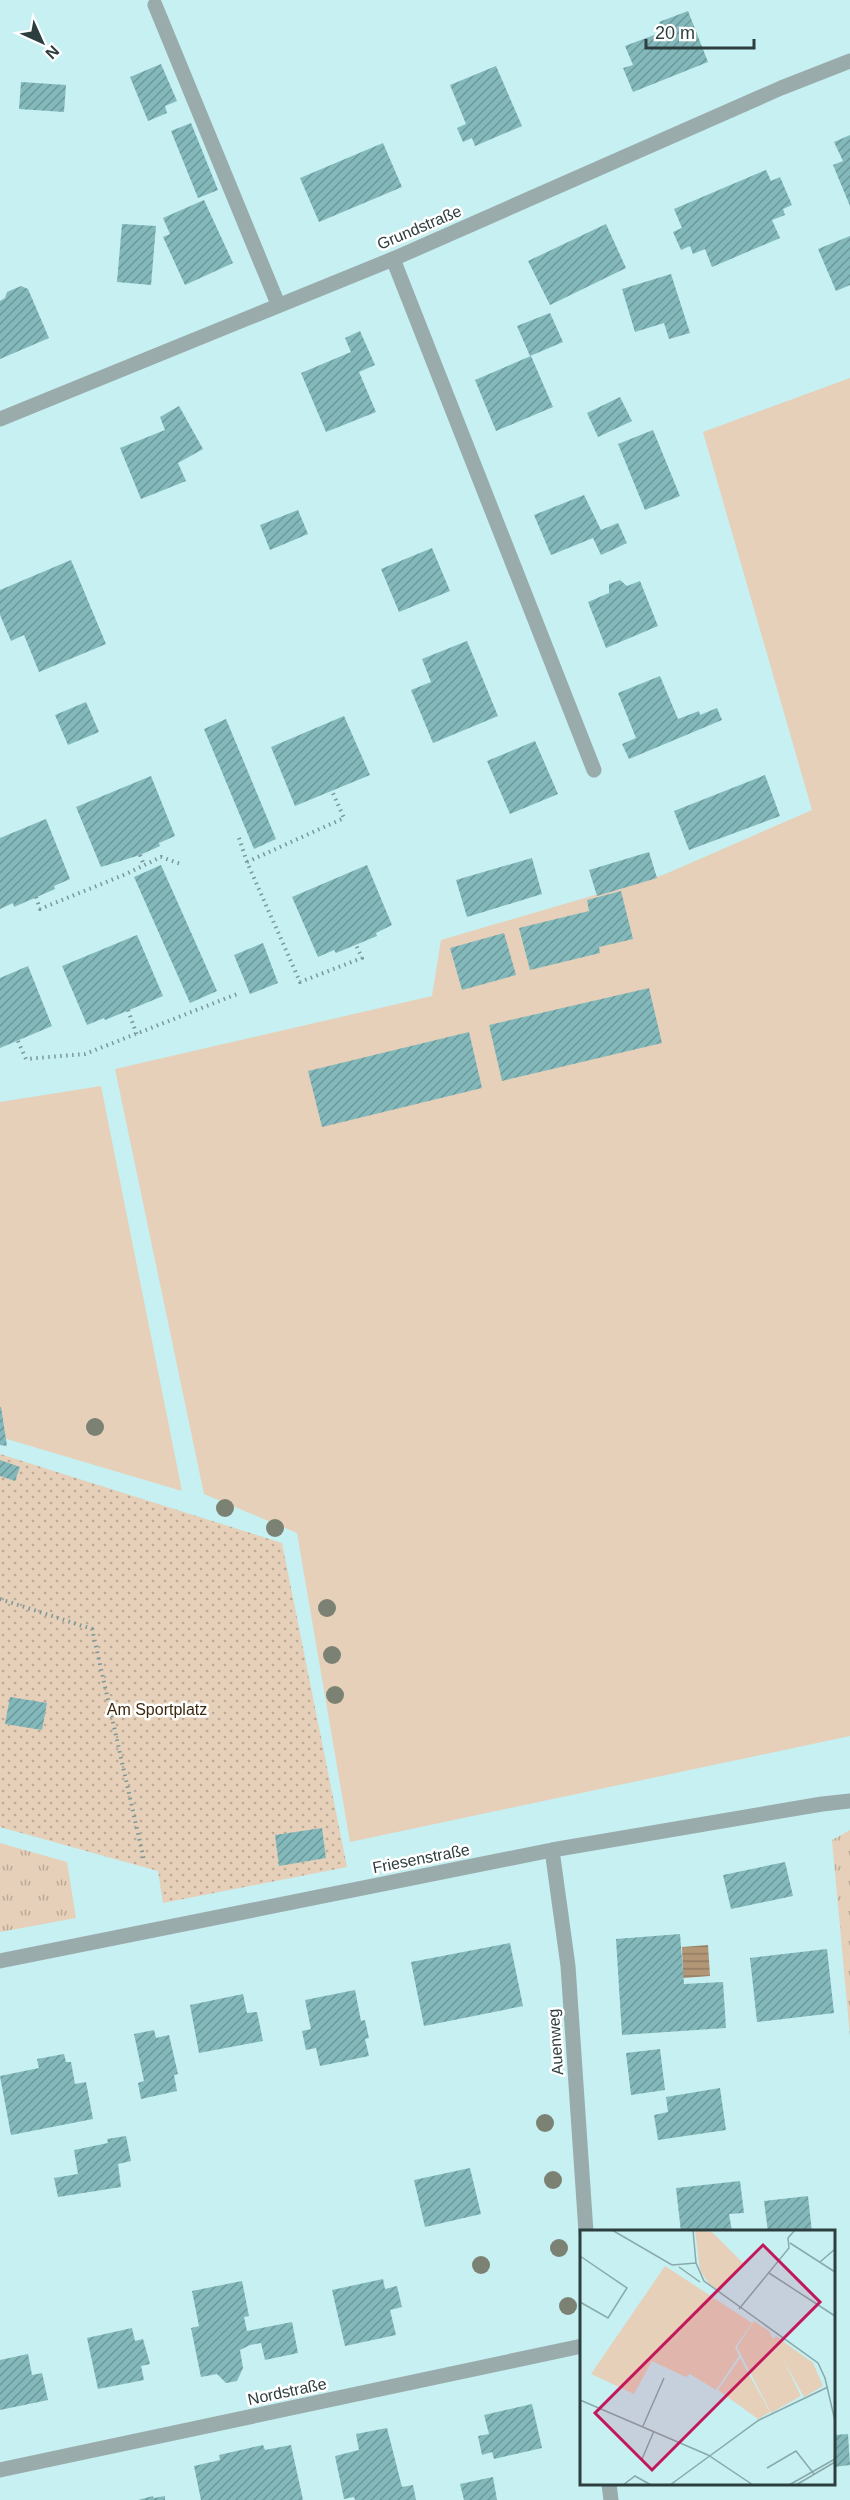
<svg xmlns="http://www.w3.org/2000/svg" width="850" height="2500" viewBox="0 0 850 2500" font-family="Helvetica,sans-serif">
	<defs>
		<pattern id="grass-tufts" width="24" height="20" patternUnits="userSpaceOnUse" patternTransform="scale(1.5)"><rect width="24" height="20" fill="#e6d0b9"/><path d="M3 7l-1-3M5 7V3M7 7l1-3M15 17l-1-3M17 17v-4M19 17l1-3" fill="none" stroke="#bbaa98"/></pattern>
		<pattern id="park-dots" width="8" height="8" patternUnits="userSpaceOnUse" patternTransform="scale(1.5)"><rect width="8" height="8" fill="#e6d0b9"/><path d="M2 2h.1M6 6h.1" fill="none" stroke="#bbaa98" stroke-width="1.8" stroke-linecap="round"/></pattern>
		<pattern id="water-rules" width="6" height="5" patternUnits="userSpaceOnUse" patternTransform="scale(1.5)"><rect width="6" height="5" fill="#b29676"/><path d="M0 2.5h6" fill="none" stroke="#917c62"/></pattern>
		<pattern id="building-hatch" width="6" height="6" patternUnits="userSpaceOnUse" patternTransform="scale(1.5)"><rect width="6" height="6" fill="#84b9bc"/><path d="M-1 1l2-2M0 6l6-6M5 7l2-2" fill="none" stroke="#6c989a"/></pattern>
	</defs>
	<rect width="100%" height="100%" fill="#c6f0f2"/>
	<path fill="url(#grass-tufts)" d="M 850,1830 L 850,2036 L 832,1840 Z
		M 0,1843 L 67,1862 L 76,1918 L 0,1932 Z"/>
	<path fill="url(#park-dots)" d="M 0,1454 L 282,1543 L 347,1867 L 163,1903 L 158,1871 L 0,1827 Z"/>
	<path fill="#e6d0b9" d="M 850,378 L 850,1736 L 350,1842 L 297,1533 L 204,1494 L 115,1069 L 432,996 L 441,940 L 663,875 L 812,810 L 703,432 Z
		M 101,1086 L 182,1491 L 0,1437 L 0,1102 Z"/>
	<path fill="url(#water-rules)" d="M 708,1945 L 710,1976 L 683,1978 L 682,1947 Z"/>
	<path fill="url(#building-hatch)" d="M 688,11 L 708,62 L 633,92 L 623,68 L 633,65 L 625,46 L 662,32 L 659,22 Z
		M 161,64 L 177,101 L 165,106 L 167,113 L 148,121 L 130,77 Z
		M 496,66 L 522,126 L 475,146 L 472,138 L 463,142 L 457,128 L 466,124 L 450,85 Z
		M 21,82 L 66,85 L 64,112 L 19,109 Z
		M 191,123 L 218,190 L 198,198 L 171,131 Z
		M 850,135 L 850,206 L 833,165 L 843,161 L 834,142 Z
		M 383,143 L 402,187 L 319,222 L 300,178 Z
		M 766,170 L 771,181 L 780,177 L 792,205 L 783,209 L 785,215 L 772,220 L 780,238 L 712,267 L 705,249 L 693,254 L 690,246 L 681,250 L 673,232 L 682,228 L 674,209 Z
		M 204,200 L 233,263 L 185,285 L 163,237 L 170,234 L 163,218 Z
		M 122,224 L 156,226 L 151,285 L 117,282 Z
		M 606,224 L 626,268 L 550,305 L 528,261 Z
		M 850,236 L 850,285 L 836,291 L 818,249 Z
		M 671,274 L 690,333 L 669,339 L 664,323 L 635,332 L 622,289 Z
		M 21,286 L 28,289 L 49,338 L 0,359 L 0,301 L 5,298 L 7,292 Z
		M 550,313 L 563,342 L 530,356 L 517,326 Z
		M 360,331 L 375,365 L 359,372 L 376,412 L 326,432 L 301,373 L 351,352 L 345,338 Z
		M 531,356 L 553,407 L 496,431 L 475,380 Z
		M 620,397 L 632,421 L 598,437 L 587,413 Z
		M 179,406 L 203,449 L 178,463 L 186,481 L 141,499 L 120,448 L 165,430 L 160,417 Z
		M 653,430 L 680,496 L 645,510 L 618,444 Z
		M 584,495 L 601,530 L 618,523 L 627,543 L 601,555 L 593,538 L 551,555 L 534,515 Z
		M 298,510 L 308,534 L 270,550 L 260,525 Z
		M 432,548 L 450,591 L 399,612 L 381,569 Z
		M 71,560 L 106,644 L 39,672 L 24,635 L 11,641 L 0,615 L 0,590 Z
		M 620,580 L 627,586 L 640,581 L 658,626 L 606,648 L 588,602 L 609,593 L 609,584 Z
		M 467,641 L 498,716 L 433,743 L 411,690 L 431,682 L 422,659 Z
		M 660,676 L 678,719 L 699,711 L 700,715 L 717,708 L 722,720 L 629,759 L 622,744 L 636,738 L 618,693 Z
		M 86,702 L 99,732 L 68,745 L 55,715 Z
		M 344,716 L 370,775 L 295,806 L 271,747 Z
		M 226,719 L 276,839 L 254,849 L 204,729 Z
		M 535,741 L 558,794 L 510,814 L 487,761 Z
		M 765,775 L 780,816 L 689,850 L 674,811 Z
		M 151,776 L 175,836 L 159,843 L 160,846 L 140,855 L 101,867 L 76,807 Z
		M 46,819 L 70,879 L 54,886 L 55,889 L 14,907 L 13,903 L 0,909 L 0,838 Z
		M 649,852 L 657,878 L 597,896 L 589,870 Z
		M 532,858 L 542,894 L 467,917 L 456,880 Z
		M 161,865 L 217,991 L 190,1003 L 134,877 Z
		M 367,865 L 392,925 L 376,933 L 377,936 L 336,953 L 334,950 L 318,957 L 292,897 Z
		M 621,891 L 633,939 L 599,947 L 600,953 L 530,970 L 519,928 L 589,911 L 587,900 Z
		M 504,933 L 516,975 L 462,990 L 450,948 Z
		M 137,935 L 163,996 L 105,1020 L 104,1018 L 87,1025 L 62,966 Z
		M 263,943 L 278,983 L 250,994 L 234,955 Z
		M 28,966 L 52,1026 L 0,1048 L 0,978 Z
		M 649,988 L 662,1043 L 502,1081 L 489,1025 Z
		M 469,1032 L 482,1088 L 322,1127 L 308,1071 Z
		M 0,1407 L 1,1407 L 7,1446 L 0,1445 Z
		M 0,1460 L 20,1467 L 15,1481 L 0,1476 Z
		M 10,1697 L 47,1703 L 42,1730 L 5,1724 Z
		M 322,1828 L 326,1858 L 279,1866 L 275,1835 Z
		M 785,1862 L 793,1896 L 731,1909 L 723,1875 Z
		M 680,1934 L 684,1984 L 723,1982 L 726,2028 L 622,2035 L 616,1939 Z
		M 510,1943 L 523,2006 L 424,2026 L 411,1962 Z
		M 827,1949 L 834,2013 L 757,2022 L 750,1958 Z
		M 355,1990 L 361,2021 L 365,2020 L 369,2038 L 365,2039 L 369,2056 L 320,2066 L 316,2048 L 306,2050 L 302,2031 L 311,2029 L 305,2000 Z
		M 243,1994 L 247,2013 L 257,2012 L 263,2041 L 199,2053 L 190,2005 Z
		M 154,2030 L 156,2038 L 169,2035 L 178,2074 L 174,2075 L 177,2091 L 141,2099 L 138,2083 L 144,2081 L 134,2034 Z
		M 660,2049 L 665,2090 L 631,2095 L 626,2053 Z
		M 64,2054 L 66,2062 L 71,2062 L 75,2084 L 86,2082 L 93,2119 L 11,2135 L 0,2076 L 39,2068 L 37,2059 Z
		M 720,2088 L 726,2130 L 658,2140 L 654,2115 L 668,2112 L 666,2097 Z
		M 126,2136 L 131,2161 L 118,2164 L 121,2187 L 58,2197 L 54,2178 L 78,2174 L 74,2150 L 108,2143 L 107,2139 Z
		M 470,2168 L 481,2214 L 425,2227 L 414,2180 Z
		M 740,2181 L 744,2213 L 729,2214 L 732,2231 L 681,2232 L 676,2188 Z
		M 808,2196 L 812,2232 L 768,2232 L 764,2201 Z
		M 383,2279 L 385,2289 L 397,2286 L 402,2307 L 390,2310 L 396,2335 L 345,2346 L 332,2290 Z
		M 242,2281 L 249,2316 L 244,2317 L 247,2331 L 292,2322 L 298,2353 L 265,2360 L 261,2343 L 250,2345 L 240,2350 L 243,2368 L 237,2381 L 226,2383 L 217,2374 L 201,2377 L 191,2328 L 199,2326 L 192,2291 Z
		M 132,2328 L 135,2341 L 143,2339 L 150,2364 L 141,2366 L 144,2380 L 98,2389 L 87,2338 Z
		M 28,2354 L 32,2375 L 42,2373 L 48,2400 L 0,2410 L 0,2360 Z
		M 532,2404 L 542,2448 L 494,2459 L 492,2452 L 482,2455 L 478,2436 L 489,2434 L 484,2415 Z
		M 387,2428 L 402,2487 L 413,2485 L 416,2500 L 355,2500 L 354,2497 L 344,2499 L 335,2456 L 359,2450 L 356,2434 Z
		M 848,2434 L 850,2465 L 834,2467 L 834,2435 Z
		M 263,2445 L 265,2450 L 291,2445 L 303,2500 L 201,2500 L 194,2466 L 220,2460 L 219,2455 Z
		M 493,2477 L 497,2500 L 464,2500 L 460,2484 Z
		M 153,2496 L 154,2498 L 165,2496 L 165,2500 L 138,2500 Z"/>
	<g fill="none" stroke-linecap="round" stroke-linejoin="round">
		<path stroke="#7a9899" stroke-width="4" stroke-dasharray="1.5 4.5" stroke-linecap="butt" d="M 239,838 L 247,862 L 300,982 L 362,958 L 356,945
			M 140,855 L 144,865
			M 247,862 L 344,818 L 332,791
			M 36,897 L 40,909 L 126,874 L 161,857 L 181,864
			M 128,1010 L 137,1035
			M 18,1041 L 26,1059 L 85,1054 L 237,994
			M 0,1599 L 92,1629 L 144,1860"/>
		<path stroke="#9aabac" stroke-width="15" d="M 155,5 L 278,304
			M 393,259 L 594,770"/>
		<path stroke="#9aabac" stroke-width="15" d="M 0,419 L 393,259 L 781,88 L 850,61
			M 552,1850 L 568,1966 L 586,2232
			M 0,1961 L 552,1850 L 822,1804 L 850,1801
			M 0,2470 L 582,2346
			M 609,2484 L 611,2500"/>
	</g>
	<g fill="#7b8274">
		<circle cx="95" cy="1427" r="9"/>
		<circle cx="225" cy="1508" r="9"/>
		<circle cx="275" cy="1528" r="9"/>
		<circle cx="327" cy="1608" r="9"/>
		<circle cx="332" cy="1655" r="9"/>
		<circle cx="335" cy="1695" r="9"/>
		<circle cx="545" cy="2123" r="9"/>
		<circle cx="553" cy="2180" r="9"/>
		<circle cx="559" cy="2248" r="9"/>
		<circle cx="481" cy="2265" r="9"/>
		<circle cx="568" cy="2306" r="9"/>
	</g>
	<g text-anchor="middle" stroke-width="5" stroke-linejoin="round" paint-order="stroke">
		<g font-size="16" fill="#2d3e3f" stroke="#fff">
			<text transform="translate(419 227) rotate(-23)" y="6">Grundstraße</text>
			<text transform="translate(421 1858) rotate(-11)" y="6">Friesenstraße</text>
			<text transform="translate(555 2042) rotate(-94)" y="6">Auenweg</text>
			<text transform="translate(287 2391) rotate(-12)" y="6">Nordstraße</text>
		</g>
		<g font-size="16" fill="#3d280d" stroke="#fff">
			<text x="157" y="1715">Am Sportplatz</text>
		</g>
	</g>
	<g transform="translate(580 2230)">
		<rect width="255" height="255" fill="#c6f0f2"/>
		<path d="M 115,0 L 132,2 L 163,33 L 140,61 L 129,54 L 120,40 ZM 196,106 L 233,133 L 243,156 L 224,167 L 192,110 Z" fill="#e6d0b9"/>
		<path d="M 174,91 L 189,101 L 221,166 L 191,183 L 157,117 Z" fill="#e6d0b9"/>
		<path d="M 85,36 L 172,93 L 155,117 L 159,126 L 136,160 L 110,144 L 106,147 L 72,131 L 54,164 L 11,144 ZM 160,128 L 190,182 L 178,189 L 138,160 Z" fill="#e6d0b9"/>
		<path fill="none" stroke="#89a9aa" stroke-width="1.5" d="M 32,0 L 92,35 L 116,33M 113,0 L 116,33 L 124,51 L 238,133 L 245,148 L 255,191M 210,13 L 255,42M 0,26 L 47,58 L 28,88 L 0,72M 240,32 L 255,19M 99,37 L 120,52M 189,43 L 255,86M 159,79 L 209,18 L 208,8 L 215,0M 0,170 L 128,225 L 173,255M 63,196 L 84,148M 62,229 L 74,201M 187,238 L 216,221 L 234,244M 43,255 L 55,246 L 71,255M 90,255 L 179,190 L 248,157M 209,255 L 255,229M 216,255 L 255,232"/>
		<path fill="#c2185b" fill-opacity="0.15" stroke="#c2185b" stroke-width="3" d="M 183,15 L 240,72 L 72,240 L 15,183 Z"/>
		<rect width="255" height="255" fill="none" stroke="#2d3e3f" stroke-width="3"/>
	</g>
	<g transform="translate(42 42) rotate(135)" stroke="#ffffff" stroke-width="4.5" paint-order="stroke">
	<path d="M0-4.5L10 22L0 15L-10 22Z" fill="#2d3e3f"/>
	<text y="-9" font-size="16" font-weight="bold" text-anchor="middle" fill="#2d3e3f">N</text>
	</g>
	<path d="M646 39v9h108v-9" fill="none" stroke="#2d3e3f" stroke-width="3"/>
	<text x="655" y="39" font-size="18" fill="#2d3e3f" stroke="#ffffff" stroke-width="4.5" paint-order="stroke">20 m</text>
</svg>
